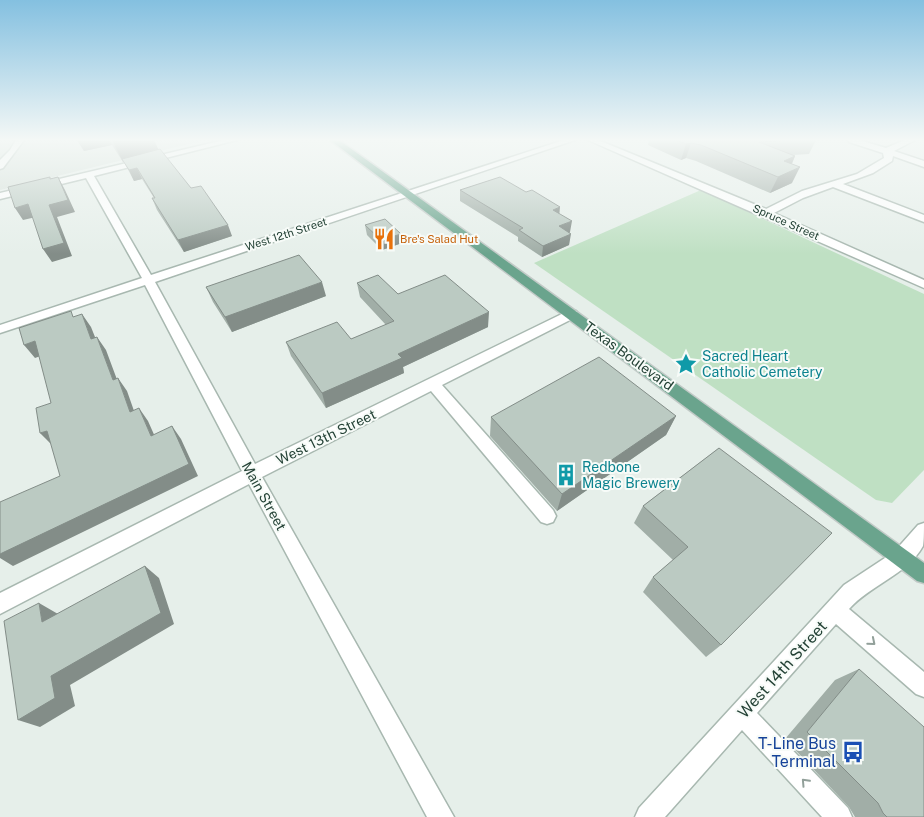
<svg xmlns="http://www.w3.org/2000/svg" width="924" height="817" viewBox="0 0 924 817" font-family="'Public Sans',sans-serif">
	<rect width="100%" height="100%" fill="#e6efea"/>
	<path fill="#d4dfd8" d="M 0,140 L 205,140 L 0,190 Z"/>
	<path fill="#bfe0c3" d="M 701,190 L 924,294 L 924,470 L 892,503 L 876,500 L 534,263 Z"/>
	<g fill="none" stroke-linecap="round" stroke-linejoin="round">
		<g stroke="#a8b8b0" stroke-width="3">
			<path id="minor" d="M 16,140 L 24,140 L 3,168 L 0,169 L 0,160 L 10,150 Z
				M 224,140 L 237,140 L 94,176 L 151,275 L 564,140 L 575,140 L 155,282 L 255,464 L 568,311 L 576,311 L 578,314 L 576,317 L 442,385 L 553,510 L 556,516 L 553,522 L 547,524 L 541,522 L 431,391 L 262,477 L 454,817 L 427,817 L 249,484 L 0,614 L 0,593 L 242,471 L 145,285 L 0,333 L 0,325 L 142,278 L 86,178 L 0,199 L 0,193 Z
				M 588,140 L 598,140 L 766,209 L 802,191 L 857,174 L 884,158 L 883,153 L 849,142 L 848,140 L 859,140 L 886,148 L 905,140 L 915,140 L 894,151 L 924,161 L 924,167 L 893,156 L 892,161 L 873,173 L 843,184 L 924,215 L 924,222 L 833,187 L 803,198 L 774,213 L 924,280 L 924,288 Z
				M 924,523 C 924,529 924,540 923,546 C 908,574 870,585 849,609 L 924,672 L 924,697 L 916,694 L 836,624 L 757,713 L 848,808 L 852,817 L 822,817 L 742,730 L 665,817 L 635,817 L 639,808 L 844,585 L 894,552 L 918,525 Z"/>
		</g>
		<g stroke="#c2cac7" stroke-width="3">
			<path id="major" d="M 330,140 L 339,140 L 924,563 L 924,583 L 917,581 Z"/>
		</g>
		<use href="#minor" fill="#fff" fill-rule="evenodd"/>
		<use href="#major" fill="#6aa48d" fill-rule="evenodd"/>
	</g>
	<path fill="#a1aea7" d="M 77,140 L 154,140 L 158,150 L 232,236 L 184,252 L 157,210 L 152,198 L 154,198 L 142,179 L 134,181 L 124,162 L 123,162 L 112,145 L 84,151 Z
		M 649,140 L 816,140 L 809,154 L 792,155 L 795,156 L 792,164 L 792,183 L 770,193 L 696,161 L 686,158 L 681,160 L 648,145 Z
		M 460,190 L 559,214 L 570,232 L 569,245 L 542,257 L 518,241 L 518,237 L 460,201 Z
		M 365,225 L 402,243 L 382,250 L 367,235 Z
		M 357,283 L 398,294 L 488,327 L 403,367 L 404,373 L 326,408 L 291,356 L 286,342 L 351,339 L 386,325 L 360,297 Z
		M 206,287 L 326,296 L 232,332 L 213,302 Z
		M 676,416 L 666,435 L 557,511 L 490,436 L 491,417 Z
		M 719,448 L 721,645 L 706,657 L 643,592 L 653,577 L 673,560 L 634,523 L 643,506 Z
		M 859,669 L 924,817 L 855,817 L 849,807 L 785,739 L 835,680 Z"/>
	<path fill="#838d88" d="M 77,140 L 109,140 L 112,145 L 84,151 Z
		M 112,140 L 154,140 L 160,153 L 123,162 Z
		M 691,143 L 686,158 L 681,160 L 686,144 Z
		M 795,156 L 788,172 L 777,177 L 784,161 Z
		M 800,167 L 792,183 L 770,193 L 778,177 Z
		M 137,168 L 142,179 L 134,181 L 129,170 Z
		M 58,177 L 65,190 L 75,212 L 57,217 L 72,256 L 52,262 L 43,249 L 49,205 Z
		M 28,204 L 36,217 L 23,220 L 15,208 Z
		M 560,207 L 559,218 L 553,210 Z
		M 572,221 L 570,232 L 558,238 L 559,226 Z
		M 228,225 L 232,236 L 184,252 L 178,240 Z
		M 401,234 L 402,243 L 382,250 L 381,240 Z
		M 571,234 L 569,245 L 542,257 L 543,246 Z
		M 322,282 L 326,296 L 232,332 L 225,317 Z
		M 489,312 L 488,327 L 403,367 L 404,373 L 326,408 L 322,393 L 398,354 Z
		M 82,314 L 91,327 L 101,352 L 91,339 Z
		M 97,337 L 106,350 L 122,393 L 113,380 Z
		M 35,341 L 46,354 L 35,358 L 24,345 Z
		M 118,378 L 127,391 L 139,425 L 130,412 Z
		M 139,408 L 148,421 L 160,448 L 151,436 Z
		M 676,416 L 666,435 L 557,511 L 562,494 Z
		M 172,426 L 181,439 L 198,476 L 13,566 L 0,558 L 0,554 Z
		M 47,431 L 53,446 L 40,433 Z
		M 145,566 L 159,578 L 174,624 L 70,685 L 75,706 L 40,727 L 18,720 L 51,676 Z
		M 39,603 L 58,614 L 42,622 Z"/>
	<path fill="#bbcac2" stroke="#838d88" d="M 676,140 L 792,140 L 759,142 L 795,156 L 784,161 L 800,167 L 778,177 L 701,145 L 691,143 L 686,144 Z
		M 160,149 L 191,188 L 201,186 L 228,225 L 178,240 L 152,198 L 155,198 L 137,168 L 129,170 L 122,159 Z
		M 50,177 L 50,179 L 58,177 L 68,200 L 49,205 L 64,243 L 43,249 L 28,204 L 15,208 L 8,187 Z
		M 500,177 L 526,192 L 532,190 L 560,207 L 553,210 L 572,221 L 559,226 L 571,234 L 543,246 L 519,230 L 523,228 L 460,190 Z
		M 385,219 L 401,234 L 381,240 L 365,225 Z
		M 299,255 L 322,282 L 225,317 L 206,287 Z
		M 378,275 L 398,294 L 445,275 L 489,312 L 398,354 L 402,358 L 322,393 L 286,342 L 337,322 L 351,339 L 394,321 L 357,283 Z
		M 71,311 L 73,317 L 82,314 L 91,339 L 97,337 L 113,380 L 118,378 L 130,412 L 139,408 L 151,436 L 172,426 L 189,464 L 0,554 L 0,502 L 60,476 L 47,431 L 40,433 L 36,408 L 51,403 L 35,341 L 24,345 L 19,328 Z
		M 599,357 L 676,416 L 562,494 L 491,417 Z
		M 719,448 L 832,533 L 721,645 L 653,577 L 688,547 L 643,506 Z
		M 145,566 L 161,613 L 51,676 L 55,698 L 18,720 L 4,621 L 39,603 L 42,622 Z
		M 859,669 L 924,727 L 924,817 L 887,817 L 883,813 L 878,803 L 807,732 Z"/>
	<defs><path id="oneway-chevron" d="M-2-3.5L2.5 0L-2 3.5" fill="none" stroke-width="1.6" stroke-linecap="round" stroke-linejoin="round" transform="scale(1.25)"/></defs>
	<g stroke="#92a09a">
		<use href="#oneway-chevron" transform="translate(872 642) rotate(40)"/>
		<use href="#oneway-chevron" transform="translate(805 782) rotate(-133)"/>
	</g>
	<linearGradient id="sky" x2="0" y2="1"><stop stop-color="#84c0e0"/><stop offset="0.55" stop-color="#f4f8f6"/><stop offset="1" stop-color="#f4f8f6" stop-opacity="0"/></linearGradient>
	<rect width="924" height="254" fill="url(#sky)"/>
	<defs>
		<g id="restaurant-bare" transform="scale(1.725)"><path d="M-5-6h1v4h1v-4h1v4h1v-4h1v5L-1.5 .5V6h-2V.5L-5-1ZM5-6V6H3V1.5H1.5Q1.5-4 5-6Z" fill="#e8710a" stroke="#f7fbf8" stroke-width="2.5" paint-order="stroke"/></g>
		<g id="sight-bare" transform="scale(1.725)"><path d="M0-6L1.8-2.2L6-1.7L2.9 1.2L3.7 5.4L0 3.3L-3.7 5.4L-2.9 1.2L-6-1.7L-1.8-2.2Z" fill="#0f9aa8" stroke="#f7fbf8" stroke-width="2.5" paint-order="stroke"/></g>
		<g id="building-bare" transform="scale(1.725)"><path d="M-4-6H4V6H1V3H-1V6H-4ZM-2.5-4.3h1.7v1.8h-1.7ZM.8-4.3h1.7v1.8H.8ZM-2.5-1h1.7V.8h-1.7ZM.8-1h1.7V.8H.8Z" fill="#0f9aa8" stroke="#f7fbf8" stroke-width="2.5" paint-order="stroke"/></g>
		<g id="bus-bare" transform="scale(1.725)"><path d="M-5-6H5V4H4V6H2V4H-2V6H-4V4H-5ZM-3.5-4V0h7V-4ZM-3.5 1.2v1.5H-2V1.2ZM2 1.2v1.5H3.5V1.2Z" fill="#1a4fb4" stroke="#f7fbf8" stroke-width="2.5" paint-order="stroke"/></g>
	</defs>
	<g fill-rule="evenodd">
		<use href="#restaurant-bare" x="384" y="239"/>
		<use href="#sight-bare" x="686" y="364"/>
		<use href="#building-bare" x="566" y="475"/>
		<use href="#bus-bare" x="853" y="752"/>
	</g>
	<g text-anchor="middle" stroke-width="4" stroke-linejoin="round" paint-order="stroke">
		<g font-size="11" fill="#244236" stroke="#f7fbf8">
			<text transform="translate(786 222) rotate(24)" y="4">Spruce Street</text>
			<text transform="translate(286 234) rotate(-18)" y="4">West 12th Street</text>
		</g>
		<g font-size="11" fill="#c56008" stroke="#f7fbf8" text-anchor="start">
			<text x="400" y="243">Bre's Salad Hut</text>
		</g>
		<g font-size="14" fill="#244236" stroke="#f7fbf8">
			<text transform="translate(629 356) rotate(36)" y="5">Texas Boulevard</text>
			<text transform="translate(326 437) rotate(-26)" y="5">West 13th Street</text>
			<text transform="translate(264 496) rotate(61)" y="5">Main Street</text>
		</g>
		<g font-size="14" fill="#0d838f" stroke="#f7fbf8" text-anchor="start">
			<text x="702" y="361">Sacred Heart<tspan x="702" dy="16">Catholic Cemetery</tspan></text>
			<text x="582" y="472">Redbone<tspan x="582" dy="16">Magic Brewery</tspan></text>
		</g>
		<g font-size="16" fill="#244236" stroke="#f7fbf8">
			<text transform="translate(782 669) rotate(-48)" y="6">West 14th Street</text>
		</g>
		<g font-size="16" fill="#164399" stroke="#f7fbf8" text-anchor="end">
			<text x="836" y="749">T-Line Bus<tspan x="836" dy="18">Terminal</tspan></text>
		</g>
	</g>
</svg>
